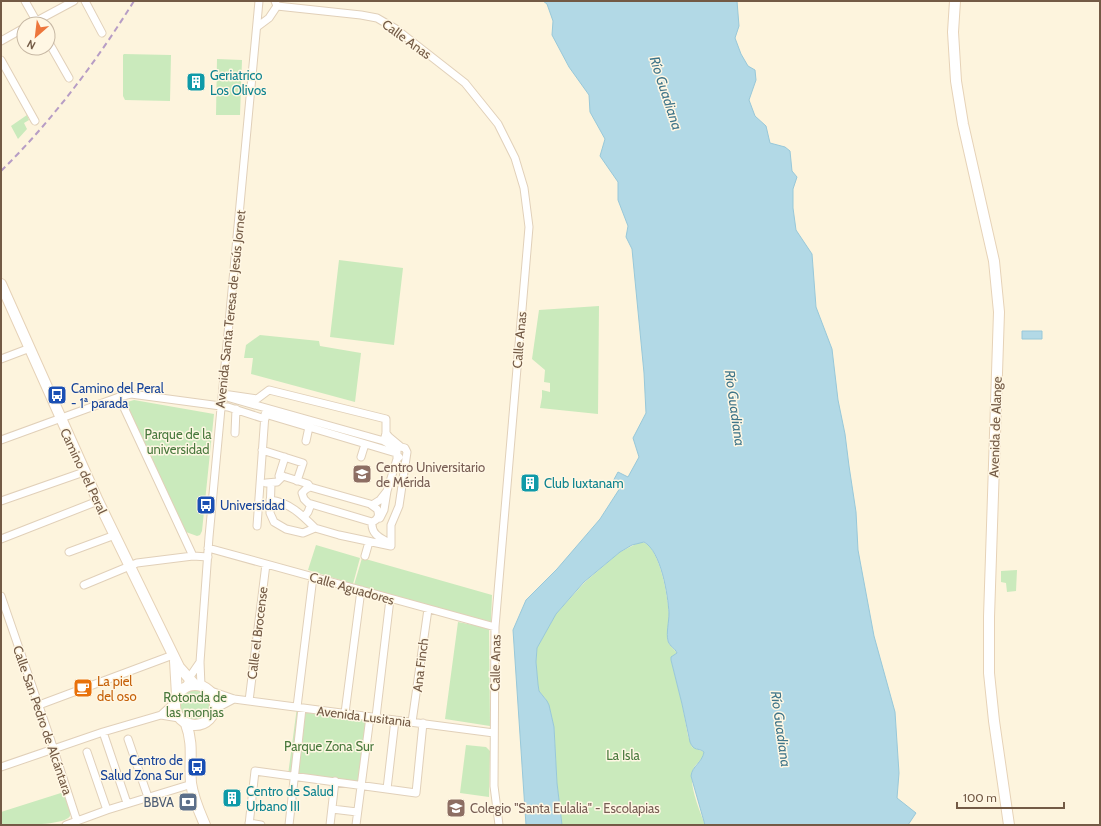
<svg xmlns="http://www.w3.org/2000/svg" width="1101" height="826" viewBox="0 0 1101 826" font-family="Cabin,sans-serif">
	<rect width="100%" height="100%" fill="#fdf4dd"/>
	<path fill="#caeabc" d="M 124,54 L 171,55 L 170,101 L 125,100 L 123,96 L 123,55 Z
		M 217,59 L 242,60 L 240,115 L 216,115 Z
		M 27,115 L 29,120 L 24,123 L 27,129 L 18,139 L 11,126 Z
		M 339,260 L 403,268 L 394,345 L 330,337 Z
		M 599,306 L 598,414 L 540,408 L 542,397 L 542,390 L 550,392 L 550,383 L 544,382 L 545,370 L 532,359 L 539,310 Z
		M 260,335 L 319,341 L 320,346 L 361,353 L 355,402 L 251,374 L 253,358 L 244,358 L 246,345 Z
		M 134,400 L 214,414 L 202,531 L 200,535 L 197,536 L 186,532 L 124,403 Z
		M 640,542 C 659,541 668,598 669,613 C 669,622 668,630 667,639 L 669,644 L 677,653 L 673,656 L 671,660 L 682,704 L 688,736 L 692,747 L 704,752 C 702,762 695,763 693,770 C 688,784 700,811 705,825 L 562,825 L 557,783 L 554,727 L 549,706 L 545,698 L 539,691 L 538,684 L 536,662 L 537,648 L 556,614 L 585,582 L 620,552 Z
		M 316,545 L 360,558 L 353,584 L 308,570 Z
		M 362,558 L 492,595 L 491,622 L 354,585 Z
		M 1017,570 L 1016,591 L 1007,592 L 1006,583 L 1001,582 L 1001,571 Z
		M 458,622 L 489,628 L 490,726 L 445,719 Z
		M180 705a15 15 0 1 1 30 0a15 15 0 1 1-30 0Z
		M 297,707 L 370,717 L 360,785 L 288,775 Z
		M 466,745 L 486,747 L 490,751 L 489,797 L 460,793 Z
		M 64,792 C 66,797 72,812 70,816 C 65,826 13,825 1,825 L 1,812 Z"/>
	<path fill="#b2d9e6" stroke="#98c8d9" d="M 543,1 L 737,1 L 739,26 L 735,38 L 741,54 L 748,66 L 755,70 L 756,80 L 749,100 L 755,116 L 766,126 L 770,143 L 785,147 L 790,151 L 792,171 L 797,177 L 793,189 L 793,208 L 796,230 L 812,254 L 816,307 L 832,349 L 838,400 L 845,434 L 849,466 L 856,512 L 858,550 L 874,636 L 895,712 L 899,773 L 897,798 L 916,813 L 908,825 L 705,825 L 691,776 C 692,766 702,763 704,752 C 698,747 694,752 690,742 L 682,704 L 671,660 L 671,657 L 677,653 C 675,648 670,647 668,641 C 666,633 669,622 669,613 C 668,595 661,551 644,542 L 632,545 L 620,552 L 584,582 L 556,614 L 537,648 L 536,662 L 538,684 L 539,691 L 547,701 L 549,705 L 554,727 L 557,783 L 562,825 L 526,825 L 513,630 L 526,600 L 557,569 L 600,519 L 620,488 L 612,483 L 618,472 L 628,477 L 639,457 L 633,438 L 646,413 L 644,373 L 632,249 L 626,237 L 628,226 L 618,200 L 618,182 L 600,156 L 605,139 L 590,112 L 589,95 L 569,67 L 552,35 L 553,21 L 547,4 Z
		M 1022,331 L 1042,331 L 1042,339 L 1022,339 Z"/>
	<g fill="none" stroke-linecap="round" stroke-linejoin="round">
		<g stroke="#e1d0b9" stroke-width="9">
			<path id="street" d="M 25,1 L 38,24
				M 85,1 L 102,33
				M 277,6 L 361,15 L 377,18 L 396,29 L 465,83 L 498,124 L 515,158 L 524,188 L 529,227 L 495,627 L 494,786 L 499,825
				M 31,24 L 74,1
				M 257,27 L 269,18 L 277,6 L 275,1
				M 1,41 L 24,28
				M 48,41 L 69,78
				M 1,60 L 35,121
				M 1,359 L 30,348
				M 119,397 L 193,556
				M 235,433 L 236,409
				M 386,433 L 389,437 L 401,447
				M 1,440 L 119,397 L 131,394 L 228,407 L 265,419
				M 306,441 L 309,427
				M 384,441 L 386,433 L 386,419 L 269,390 L 257,399 L 223,394 L 230,398 L 384,441 L 397,449 L 397,459
				M 262,450 L 303,463 L 297,481
				M 361,457 L 365,444
				M 283,476 L 279,476 L 285,457
				M 266,483 L 277,482 L 283,476 L 308,484 L 310,487
				M 271,484 L 270,513 L 274,522 L 286,529 L 303,533 L 315,528 L 339,535 L 391,546 L 391,544 C 381,538 371,535 372,522
				M 310,487 L 370,504 L 377,509 C 380,515 378,520 372,522 L 308,503 L 304,499 L 302,493 L 306,489 Z
				M 270,500 C 289,502 302,515 315,528
				M 1,501 L 84,472
				M 372,505 L 380,500 L 387,491
				M 304,517 L 308,512 L 311,504
				M 380,518 L 384,510 L 387,491 L 397,459 L 399,457
				M 257,526 L 265,414 L 396,453
				M 1,539 L 98,501
				M 391,544 L 391,525 L 399,506 L 407,452 L 405,448 L 401,447
				M 208,548 L 495,627
				M 69,552 L 115,535
				M 365,556 L 369,542
				M 84,585 L 137,563 L 193,556 L 208,557
				M 1,596 L 50,738 L 77,821
				M 187,686 L 189,678 L 200,662
				M 201,686 L 200,662 L 209,537 L 259,1
				M 208,690 L 234,699 L 494,733
				M 249,701 L 266,564
				M 39,705 L 173,655
				M 297,707 L 313,577
				M 215,709 L 234,699
				M 345,713 L 361,590
				M 161,715 L 174,703
				M 376,717 L 390,599
				M 412,722 L 428,609
				M 103,732 L 127,803
				M 128,739 L 148,797
				M 87,752 L 107,810
				M 1,767 L 103,732 L 161,715 L 179,718
				M 387,789 L 395,720
				M 332,809 L 357,812
				M 249,823 L 261,825
				M 66,825 L 107,810 L 192,784
				M 249,825 L 255,771 L 416,793 L 423,723
				M 289,825 L 302,708
				M 330,825 L 335,781
				M 356,825 L 370,717"/>
		</g>
		<g stroke="#e6d2b7" stroke-width="12">
			<path id="secondary" d="M 955,1 L 953,32 L 956,81 L 963,124 L 994,261 L 999,312 L 989,617 L 989,673 L 994,721 L 1009,825
				M 1,284 L 98,501 L 179,667 L 195,685
				M 175,661 L 177,695
				M175 705a20 20 0 1 1 40 0a20 20 0 1 1-40 0Z
				M 186,724 C 194,745 189,761 191,783 C 193,798 199,811 205,825"/>
		</g>
		<use href="#street" stroke="#fff" stroke-width="7"/>
		<use href="#secondary" stroke="#fff" stroke-width="10"/>
		<path stroke="#b79dc5" stroke-width="2" stroke-dasharray="6 4" stroke-linecap="butt" d="M 1,171 C 52,121 96,62 134,1"/>
	</g>
	<defs>
		<g id="building-square" transform="scale(1)"><rect x="-9" y="-9" width="18" height="18" rx="4" fill="#0f9aa8" stroke="#fff7e4"/><path d="M-4-6H4V6H1V3H-1V6H-4ZM-2.5-4.3h1.7v1.8h-1.7ZM.8-4.3h1.7v1.8H.8ZM-2.5-1h1.7V.8h-1.7ZM.8-1h1.7V.8H.8Z" fill="#fff"/></g>
		<g id="bus-square" transform="scale(1)"><rect x="-9" y="-9" width="18" height="18" rx="4" fill="#1a4fb4" stroke="#fff7e4"/><path d="M-5-6H5V4H4V6H2V4H-2V6H-4V4H-5ZM-3.5-4V0h7V-4ZM-3.5 1.2v1.5H-2V1.2ZM2 1.2v1.5H3.5V1.2Z" fill="#fff"/></g>
		<g id="university-square" transform="scale(1)"><rect x="-9" y="-9" width="18" height="18" rx="4" fill="#8d6e63" stroke="#fff7e4"/><path d="M0-5L7-2L0 1L-7-2ZM-4 1L0 2.5L4 1V4Q0 6-4 4Z" fill="#fff"/></g>
		<g id="cafe-square" transform="scale(1)"><rect x="-9" y="-9" width="18" height="18" rx="4" fill="#e8710a" stroke="#fff7e4"/><path d="M-5.5-4.5H6V0H3Q3 3.5 0 3.5H-2.5Q-5.5 3.5-5.5 0ZM3-3.2v2h1.7v-2ZM-6 4.5H4V6H-6Z" fill="#fff"/></g>
		<g id="bank-square" transform="scale(1)"><rect x="-9" y="-9" width="18" height="18" rx="4" fill="#5c6f8a" stroke="#fff7e4"/><path d="M-6-4H6V4H-6ZM0-2.3a2.3 2.3 0 1 0 0 4.6a2.3 2.3 0 1 0 0-4.6Z" fill="#fff"/></g>
		<g id="school-square" transform="scale(1)"><rect x="-9" y="-9" width="18" height="18" rx="4" fill="#8d6e63" stroke="#fff7e4"/><path d="M0-5L7-2L0 1L-7-2ZM-4 1L0 2.5L4 1V4Q0 6-4 4Z" fill="#fff"/></g>
	</defs>
	<g fill-rule="evenodd">
		<use href="#building-square" x="196" y="82"/>
		<use href="#bus-square" x="57" y="395"/>
		<use href="#university-square" x="362" y="474"/>
		<use href="#building-square" x="530" y="483"/>
		<use href="#bus-square" x="206" y="505"/>
		<use href="#cafe-square" x="83" y="688"/>
		<use href="#bus-square" x="197" y="767"/>
		<use href="#building-square" x="232" y="798"/>
		<use href="#bank-square" x="188" y="802"/>
		<use href="#school-square" x="456" y="808"/>
	</g>
	<g text-anchor="middle" stroke-width="3" stroke-linejoin="round" paint-order="stroke">
		<g font-size="13" fill="#735a45" stroke="#fff7e4">
			<text transform="translate(407 39) rotate(36)" y="5">Calle Anas</text>
			<text transform="translate(230 309) rotate(-84)" y="5">Avenida Santa Teresa de Jesús Jornet</text>
			<text transform="translate(519 340) rotate(-85)" y="5">Calle Anas</text>
			<text transform="translate(995 427) rotate(-88)" y="5">Avenida de Alange</text>
			<text transform="translate(84 471) rotate(65)" y="5">Camino del Peral</text>
			<text transform="translate(352 588) rotate(16)" y="5">Calle Aguadores</text>
			<text transform="translate(257 633) rotate(-83)" y="5">Calle el Brocense</text>
			<text transform="translate(495 663) rotate(-89)" y="5">Calle Anas</text>
			<text transform="translate(420 665) rotate(-83)" y="5">Ana Finch</text>
			<text transform="translate(364 716) rotate(7)" y="5">Avenida Lusitania</text>
			<text transform="translate(43 720) rotate(71)" y="5">Calle San Pedro de Alcántara</text>
		</g>
		<g font-size="13" fill="#0d838f" stroke="#fff7e4" text-anchor="start">
			<text x="210" y="80">Geriatrico<tspan x="210" dy="15">Los Olivos</tspan></text>
			<text x="544" y="488">Club Iuxtanam</text>
			<text x="246" y="796">Centro de Salud<tspan x="246" dy="15">Urbano III</tspan></text>
		</g>
		<g font-size="13" fill="#164399" stroke="#fff7e4" text-anchor="start">
			<text x="71" y="393">Camino del Peral<tspan x="71" dy="15">- 1ª parada</tspan></text>
			<text x="220" y="510">Universidad</text>
			<text x="183" y="765" text-anchor="end">Centro de<tspan x="183" dy="15">Salud Zona Sur</tspan></text>
		</g>
		<g font-size="13" fill="#49793d" stroke="#fff7e4">
			<text x="178" y="439">Parque de la<tspan x="178" dy="15">universidad</tspan></text>
			<text x="195" y="702">Rotonda de<tspan x="195" dy="15">las monjas</tspan></text>
			<text x="329" y="751">Parque Zona Sur</text>
			<text x="623" y="760">La Isla</text>
		</g>
		<g font-size="13" fill="#785e54" stroke="#fff7e4" text-anchor="start">
			<text x="376" y="472">Centro Universitario<tspan x="376" dy="15">de Mérida</tspan></text>
			<text x="470" y="813">Colegio "Santa Eulalia" - Escolapias</text>
		</g>
		<g font-size="13" fill="#c56008" stroke="#fff7e4" text-anchor="start">
			<text x="97" y="686">La piel<tspan x="97" dy="15">del oso</tspan></text>
		</g>
		<g font-size="13" fill="#4e5e75" stroke="#fff7e4" text-anchor="end">
			<text x="174" y="807">BBVA</text>
		</g>
		<g font-size="14" font-style="italic" fill="#3e7488" stroke="#fff7e4">
			<text transform="translate(666 93) rotate(72)" y="5">Río Guadiana</text>
			<text transform="translate(735 408) rotate(82)" y="5">Río Guadiana</text>
			<text transform="translate(781 729) rotate(82)" y="5">Río Guadiana</text>
		</g>
	</g>
	<rect width="1101" height="826" fill="none" stroke="#735a45" stroke-width="4"/>
	<g transform="translate(36 36) rotate(208)"><circle r="19" fill="#fff7e4" stroke="#c7b8a4"/>
	<path d="M0-3L7 15L0 10L-7 15Z" fill="#ed763c"/>
	<text y="-6" font-size="11" font-weight="bold" text-anchor="middle" fill="#735a45">N</text>
	</g>
	<path d="M957 802v6h107v-6" fill="none" stroke="#735a45" stroke-width="2"/>
	<text x="963" y="802" font-size="12" fill="#735a45" stroke="#fff7e4" stroke-width="3" paint-order="stroke">100 m</text>
</svg>
